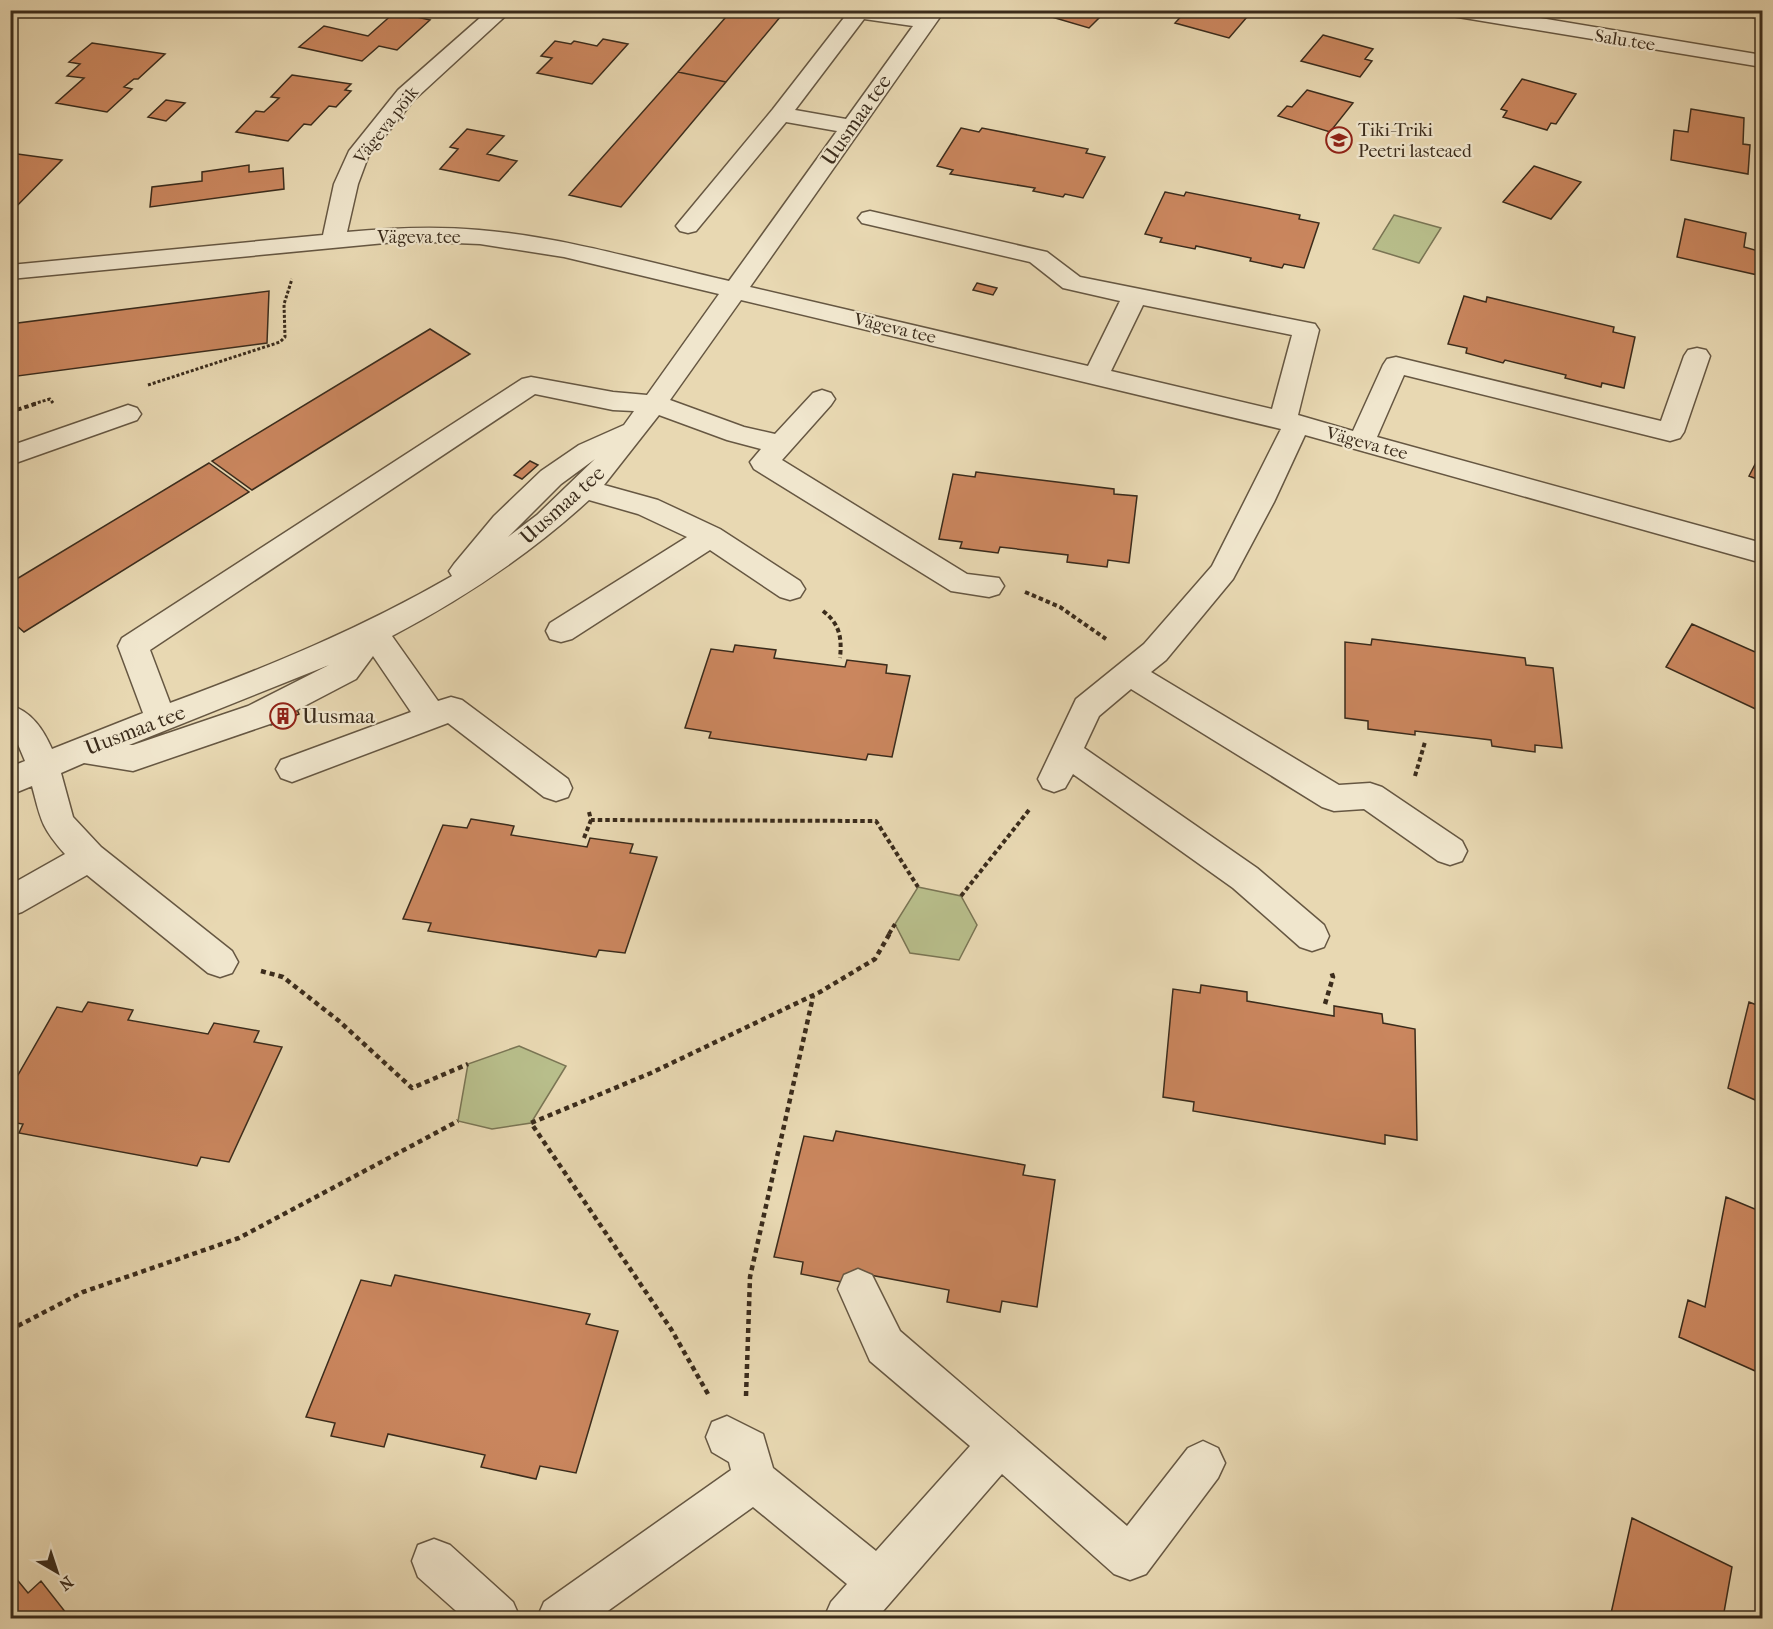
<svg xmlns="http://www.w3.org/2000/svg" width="1773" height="1629" viewBox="0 0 1773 1629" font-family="'IM FELL French Canon',serif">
	<rect width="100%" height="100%" fill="#e8d8b2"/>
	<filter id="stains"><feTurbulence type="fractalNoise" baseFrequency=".00333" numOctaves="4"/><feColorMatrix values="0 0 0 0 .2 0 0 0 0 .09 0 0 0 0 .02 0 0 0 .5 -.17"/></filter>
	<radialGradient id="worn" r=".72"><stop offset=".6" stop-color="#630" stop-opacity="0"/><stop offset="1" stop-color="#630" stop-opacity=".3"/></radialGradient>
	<path fill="#b8be8b" stroke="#7a7554" stroke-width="1.5" d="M 1394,215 L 1441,228 L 1419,263 L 1373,249 Z
		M 918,887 L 961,896 L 977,925 L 959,960 L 910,953 L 895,924 Z
		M 519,1046 L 566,1066 L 531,1123 L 492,1129 L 458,1121 L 468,1064 Z"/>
	<path fill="#ca865e" stroke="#3b2c1c" stroke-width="1.5" d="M 732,10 L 786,10 L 726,82 L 678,72 Z
		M 1028,10 L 1087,10 L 1102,15 L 1089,28 Z
		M 1187,10 L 1224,11 L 1253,10 L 1229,38 L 1175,23 Z
		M 1745,10 L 1762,10 L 1762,19 L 1745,16 Z
		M 395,12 L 430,20 L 397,50 L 379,46 L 362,61 L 299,47 L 324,26 L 368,36 Z
		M 1323,35 L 1373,49 L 1365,59 L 1372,61 L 1360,77 L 1301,61 Z
		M 603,39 L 628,44 L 592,84 L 537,73 L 552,58 L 541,56 L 555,41 L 571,44 L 574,41 L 597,46 Z
		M 92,43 L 165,54 L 138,79 L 134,79 L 124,87 L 132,89 L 107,112 L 56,103 L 84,78 L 67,76 L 80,64 L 69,62 Z
		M 678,72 L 726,82 L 621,207 L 569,195 Z
		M 292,75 L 351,84 L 345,90 L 351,91 L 336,107 L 329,106 L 311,125 L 304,124 L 288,141 L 236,132 L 256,111 L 264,112 L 279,98 L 271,97 Z
		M 1522,79 L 1576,94 L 1556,124 L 1551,123 L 1547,130 L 1503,117 L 1507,111 L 1501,109 Z
		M 1307,90 L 1353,103 L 1330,132 L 1278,116 L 1287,106 L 1292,107 Z
		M 166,100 L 185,103 L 166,121 L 148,117 Z
		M 1691,109 L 1744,118 L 1743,144 L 1750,145 L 1748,174 L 1671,160 L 1674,130 L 1688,132 Z
		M 961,128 L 979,132 L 982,128 L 1088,149 L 1086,153 L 1105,157 L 1083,198 L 1065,194 L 1063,197 L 1033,191 L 1035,188 L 950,174 L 953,170 L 937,166 Z
		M 467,129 L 504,136 L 487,154 L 517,161 L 499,181 L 440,169 L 458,149 L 450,147 Z
		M 10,153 L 62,160 L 10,213 Z
		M 249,165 L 249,172 L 283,168 L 284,189 L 150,207 L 152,187 L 202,181 L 202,172 Z
		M 1534,166 L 1581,182 L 1551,219 L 1503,202 Z
		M 1165,192 L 1184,196 L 1186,192 L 1300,215 L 1299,219 L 1319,223 L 1304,268 L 1284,264 L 1282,268 L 1250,261 L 1251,258 L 1196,246 L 1195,249 L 1160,242 L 1162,238 L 1145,234 Z
		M 1685,219 L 1746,233 L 1744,247 L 1762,252 L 1762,276 L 1677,257 Z
		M 977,283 L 997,288 L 993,295 L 973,290 Z
		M 269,291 L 267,343 L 10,377 L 10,324 Z
		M 1464,296 L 1486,302 L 1487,297 L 1614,327 L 1613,332 L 1635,337 L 1624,388 L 1602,383 L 1601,387 L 1565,378 L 1566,375 L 1505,360 L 1503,363 L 1466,353 L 1467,348 L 1448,344 Z
		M 430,329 L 470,354 L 252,490 L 212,461 Z
		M 1762,451 L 1762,481 L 1749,476 Z
		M 530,461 L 538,465 L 522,479 L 514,475 Z
		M 209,463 L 249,492 L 24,632 L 10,620 L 10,583 Z
		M 976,472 L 1114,489 L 1114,494 L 1137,496 L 1129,563 L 1108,560 L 1107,567 L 1067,562 L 1068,555 L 1000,547 L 998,553 L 960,548 L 962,542 L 939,539 L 953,474 L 975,477 Z
		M 1692,624 L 1762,655 L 1762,712 L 1666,667 Z
		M 1372,639 L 1525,658 L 1526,665 L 1553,668 L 1562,748 L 1535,745 L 1535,752 L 1492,746 L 1491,740 L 1415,731 L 1415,735 L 1368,729 L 1368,721 L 1345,718 L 1345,642 L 1371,645 Z
		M 735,645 L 776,650 L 774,658 L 845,667 L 847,660 L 887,665 L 886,673 L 910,676 L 892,757 L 868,754 L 866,760 L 709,738 L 711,732 L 685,728 L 711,649 L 733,652 Z
		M 296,707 L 299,714 L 271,725 L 268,718 Z
		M 471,819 L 514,826 L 511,835 L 587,847 L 590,838 L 633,844 L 630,853 L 657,857 L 625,953 L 599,950 L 596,957 L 428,931 L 431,923 L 403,919 L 443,825 L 467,828 Z
		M 1201,985 L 1247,992 L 1247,1001 L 1334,1016 L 1334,1006 L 1382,1014 L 1383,1023 L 1415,1029 L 1417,1140 L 1385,1135 L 1385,1144 L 1193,1111 L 1194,1102 L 1163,1097 L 1173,989 L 1200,993 Z
		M 88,1002 L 133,1010 L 128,1020 L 208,1034 L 214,1023 L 259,1031 L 254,1042 L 282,1047 L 229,1162 L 201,1157 L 197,1166 L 19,1133 L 23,1124 L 10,1122 L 10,1089 L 57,1007 L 82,1012 Z
		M 1749,1002 L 1762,1007 L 1762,1103 L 1728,1088 Z
		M 836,1131 L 1025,1165 L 1023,1175 L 1055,1180 L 1037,1307 L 1002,1301 L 1000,1312 L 947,1302 L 949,1290 L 854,1272 L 852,1284 L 801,1274 L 803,1262 L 774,1257 L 804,1136 L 833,1141 Z
		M 1726,1197 L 1762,1212 L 1762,1374 L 1679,1337 L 1688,1300 L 1705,1307 Z
		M 395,1275 L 590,1314 L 586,1324 L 618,1331 L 576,1473 L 540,1466 L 536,1479 L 481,1467 L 485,1455 L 388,1434 L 384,1447 L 331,1436 L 335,1423 L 306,1417 L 361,1280 L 391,1286 Z
		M 1632,1518 L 1732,1567 L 1723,1618 L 1610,1618 Z
		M 10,1571 L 28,1593 L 41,1581 L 70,1618 L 10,1618 Z"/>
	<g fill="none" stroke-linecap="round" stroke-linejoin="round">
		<g stroke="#665742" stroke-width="3">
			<path id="minor" d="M 489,10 L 512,10 L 414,100 L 368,157 L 358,184 L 347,232 C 392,228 435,226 479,230 C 563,237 647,262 729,281 L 837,131 L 786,122 L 696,231 L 688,233 L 680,231 L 676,226 L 680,221 L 773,109 L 850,10 L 890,10 L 921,15 L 924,10 L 945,10 L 750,287 L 1088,366 L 1120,301 L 1063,288 L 1030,262 L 862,223 L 858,218 L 862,213 L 870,211 L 1038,250 L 1047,252 L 1080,277 L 1315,324 L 1319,330 L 1298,415 L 1353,431 L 1383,365 L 1387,359 L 1396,357 L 1661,421 L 1684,356 L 1688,350 L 1697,348 L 1706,350 L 1710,356 L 1684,432 L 1680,438 L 1670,441 L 1404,375 L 1377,437 L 1762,543 L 1762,563 L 1305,435 L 1274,502 L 1233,579 L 1166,660 L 1151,672 L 1339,785 L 1370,783 L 1382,787 L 1462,841 L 1467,851 L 1462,861 L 1450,865 L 1438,861 L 1364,809 L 1334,811 L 1322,807 L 1131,689 L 1099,716 L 1084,748 L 1257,868 L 1324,925 L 1329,936 L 1324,947 L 1312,951 L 1300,947 L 1233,888 L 1073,774 L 1065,788 L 1054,792 L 1043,788 L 1038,779 L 1076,699 L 1144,644 L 1212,566 L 1281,429 L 741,300 L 670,400 L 744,427 L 775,434 L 813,393 L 822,390 L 831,393 L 835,399 L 831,405 L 782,460 L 967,574 L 999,578 L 1004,586 L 999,594 L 989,597 L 951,591 L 754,469 L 750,462 L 761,449 L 727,440 L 659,415 L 604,485 L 658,500 L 720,529 L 800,581 L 805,589 L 800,597 L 790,600 L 780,597 L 710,550 L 572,639 L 561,642 L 550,639 L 546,631 L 550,623 L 687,537 L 638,514 L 589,500 C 529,555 464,598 392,636 L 438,701 L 451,697 L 462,700 L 568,779 L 572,788 L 568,797 L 556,801 L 544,797 L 448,723 L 292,782 L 281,778 L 276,769 L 281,760 L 411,712 L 373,656 L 356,679 L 270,724 L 133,771 L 84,763 L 61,773 L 73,817 L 101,847 L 232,951 L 238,962 L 232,973 L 220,977 L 208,973 L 87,875 L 22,912 L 10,916 L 10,885 L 65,854 C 41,827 41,820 32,786 L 10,795 L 10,767 L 25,761 L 17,742 L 10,736 L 10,705 C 32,712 43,729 52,749 L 143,713 L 118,646 L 122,638 L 522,379 L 531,377 L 613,392 L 647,395 L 719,294 L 564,257 L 480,244 L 406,241 L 10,279 L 10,265 L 323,235 L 334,184 L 349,151 L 398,90 ZM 864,19 L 913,26 L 846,119 L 795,110 ZM 1143,305 L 1292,335 L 1272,409 L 1111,371 ZM 535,394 L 613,410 L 634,411 L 624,425 L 579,445 L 541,471 L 494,516 L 454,564 L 449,571 L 452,576 C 362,628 268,667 170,703 L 150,650 ZM 595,459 L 537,515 L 508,537 L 561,484 ZM 329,665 L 248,706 L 133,745 L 129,745 Z
				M 1442,10 L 1492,10 L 1762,55 L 1762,67 L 1452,16 L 1445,14 Z
				M 128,405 L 137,408 L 141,414 L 137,420 L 10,465 L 10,446 Z
				M 858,1269 L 872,1275 L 900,1331 L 1127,1526 L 1188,1448 L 1203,1441 L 1218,1448 L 1225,1463 L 1218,1478 L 1146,1574 L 1130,1580 L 1114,1574 L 1002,1474 L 877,1618 L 824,1618 L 831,1602 L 847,1584 L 753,1507 L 598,1618 L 537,1618 L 544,1602 L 731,1470 L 729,1462 L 712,1452 L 706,1437 L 712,1422 L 727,1416 L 763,1434 L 773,1468 L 876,1551 L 970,1446 L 870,1361 L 838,1289 L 844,1275 Z
				M 434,1539 L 450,1545 L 513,1602 L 520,1618 L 464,1618 L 418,1577 L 412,1561 L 418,1545 Z"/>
		</g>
		<path stroke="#3b2c1c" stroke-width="3" stroke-dasharray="3 2" stroke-linecap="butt" d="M 1400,10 L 1417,15
			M 148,385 L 280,342 L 285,337 L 284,304 L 292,279
			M 33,404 L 50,399 L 53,403"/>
		<path stroke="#3b2c1c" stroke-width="4" stroke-dasharray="4.5 3" stroke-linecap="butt" d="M 10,412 L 38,403
			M 1025,592 L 1060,607 L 1106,639
			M 823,611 C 840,624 842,638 840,658
			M 1415,776 L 1425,742
			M 589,812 L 591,820 L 876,821 L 918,887
			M 584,838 L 591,820
			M 961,896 L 1029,810
			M 889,934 L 895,924"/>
		<path stroke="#3b2c1c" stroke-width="4.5" stroke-dasharray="5 4" stroke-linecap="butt" d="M 261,971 L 283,977 L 339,1021 L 412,1088 L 468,1064
			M 1325,1004 L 1333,977 L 1331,971
			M 10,1330 L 83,1292 L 239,1238 L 458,1121
			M 708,1394 L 671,1329 L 531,1123 L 651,1073 L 820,992 L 875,959 L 890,933
			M 746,1396 L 750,1277 L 813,997"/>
		<use href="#minor" fill="#f0e6cd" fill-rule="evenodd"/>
	</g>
	<defs>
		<g id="school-ring" transform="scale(1.35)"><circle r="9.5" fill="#f0e6cd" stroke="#8f2418" stroke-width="1.5"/><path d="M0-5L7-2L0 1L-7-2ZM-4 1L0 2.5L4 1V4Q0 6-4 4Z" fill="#8f2418"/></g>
		<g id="building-ring" transform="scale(1.35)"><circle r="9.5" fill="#f0e6cd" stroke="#8f2418" stroke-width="1.5"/><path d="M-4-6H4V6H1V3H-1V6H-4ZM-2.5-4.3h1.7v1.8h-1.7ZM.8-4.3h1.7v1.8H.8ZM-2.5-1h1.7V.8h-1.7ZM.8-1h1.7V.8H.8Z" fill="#8f2418"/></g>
	</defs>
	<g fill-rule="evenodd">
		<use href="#school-ring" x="1339" y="140"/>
		<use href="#building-ring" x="283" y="716"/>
	</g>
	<g text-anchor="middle" stroke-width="4.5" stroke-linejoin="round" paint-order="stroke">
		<g font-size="18" fill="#3b2c1c" stroke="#f0e6cd">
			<text transform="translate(1625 40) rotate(9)" y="6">Salu tee</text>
			<text transform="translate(386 125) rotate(-52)" y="6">Vägeva põik</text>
			<text x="419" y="243">Vägeva tee</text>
			<text transform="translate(895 328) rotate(13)" y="6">Vägeva tee</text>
			<text transform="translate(1367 443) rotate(15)" y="6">Vägeva tee</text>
		</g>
		<g font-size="18" fill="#3b2c1c" stroke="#f0e6cd" text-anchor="start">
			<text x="1358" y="136">Tiki-Triki<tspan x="1358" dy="21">Peetri lasteaed</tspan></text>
		</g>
		<g font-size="21" fill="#3b2c1c" stroke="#f0e6cd">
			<text transform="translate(856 120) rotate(-55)" y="7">Uusmaa tee</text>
			<text transform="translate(562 505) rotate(-42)" y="7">Uusmaa tee</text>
			<text transform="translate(135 730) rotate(-21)" y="7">Uusmaa tee</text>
		</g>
		<g font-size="21" fill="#3b2c1c" stroke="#f0e6cd" text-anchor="start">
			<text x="302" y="723">Uusmaa</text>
		</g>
	</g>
	<rect width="1773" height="1629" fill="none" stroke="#e8d8b2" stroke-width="36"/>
	<rect x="12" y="12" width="1749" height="1605" fill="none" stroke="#3b2c1c" stroke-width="3"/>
	<rect x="18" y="18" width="1737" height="1593" fill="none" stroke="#3b2c1c" stroke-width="1.5"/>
	<g transform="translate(57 1572) rotate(141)" stroke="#f0e6cd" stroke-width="4.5" paint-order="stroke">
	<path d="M0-4.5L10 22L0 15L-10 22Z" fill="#3b2c1c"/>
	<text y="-9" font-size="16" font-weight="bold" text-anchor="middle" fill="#3b2c1c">N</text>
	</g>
	<rect width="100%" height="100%" filter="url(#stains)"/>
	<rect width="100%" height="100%" fill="url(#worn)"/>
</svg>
